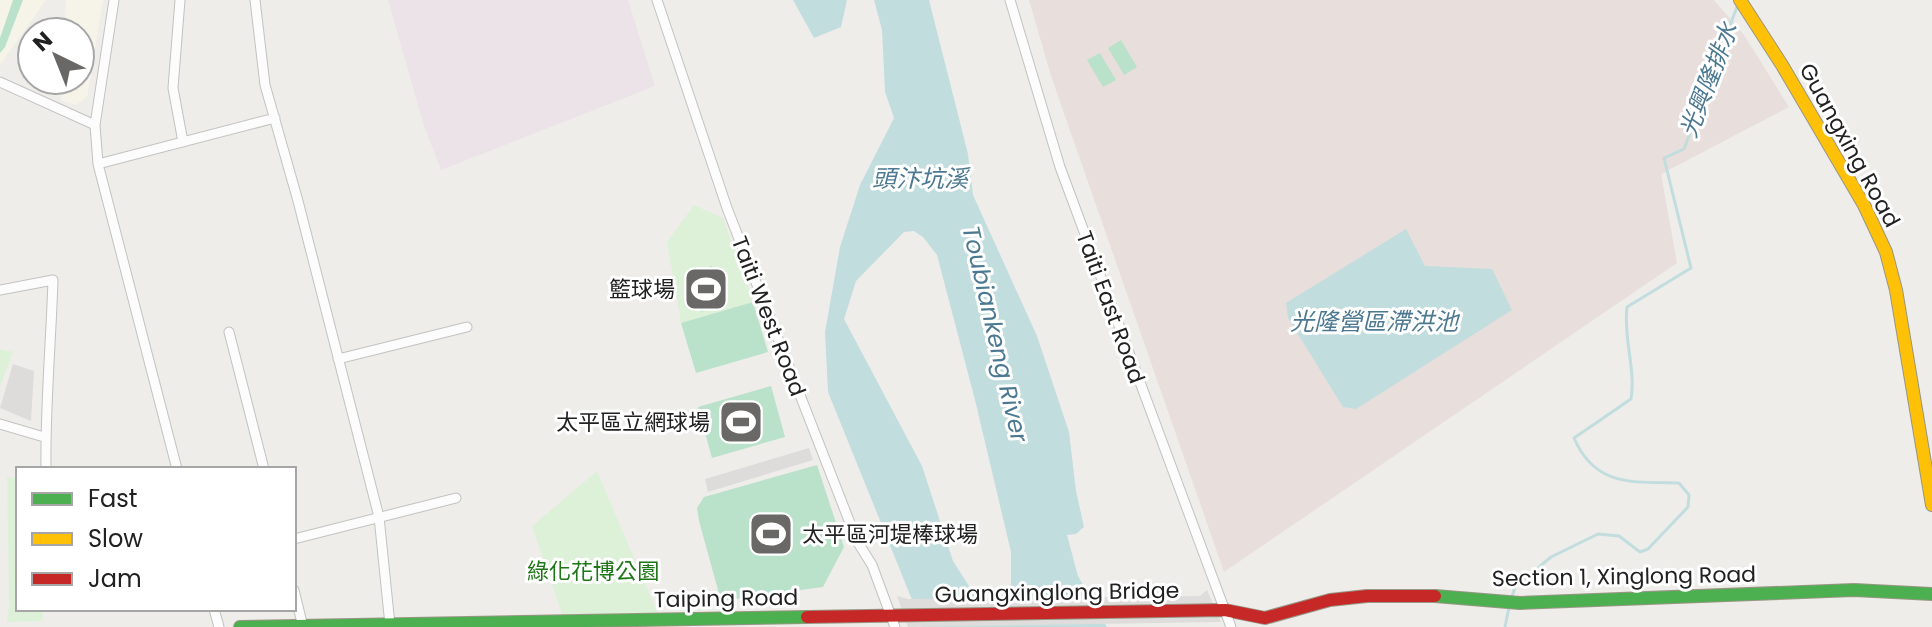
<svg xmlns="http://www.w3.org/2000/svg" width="1932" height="627" viewBox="0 0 1932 627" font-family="Poppins,'Noto Sans TC',sans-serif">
	<rect width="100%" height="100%" fill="#efedea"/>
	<path fill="#ece3e9" d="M 388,0 L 628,0 L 655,86 L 441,170 L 424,126 Z"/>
	<path fill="#f6f4e8" d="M 0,0 L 46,0 L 0,65 Z
		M 66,0 L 103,0 L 87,97 L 76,105 L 61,100 L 62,80 L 80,80 L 80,32 L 65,32 Z"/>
	<path fill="#dddcdb" d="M 13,364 L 34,371 L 31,421 L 0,408 Z
		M 809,448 L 813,460 L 708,492 L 705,479 Z"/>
	<path fill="#e8dedb" d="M 1029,0 L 1714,0 L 1744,35 L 1789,107 L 1661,174 L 1677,263 L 1224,572 L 1051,76 Z"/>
	<path fill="#ddf1d9" d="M 694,205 L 723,218 L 753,302 L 681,323 L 667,242 Z
		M 0,349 L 13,352 L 0,387 Z
		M 597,471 L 658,614 L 564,620 L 532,526 Z
		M 7,477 L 18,478 L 18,609 L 43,609 L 42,621 L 7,622 L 9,605 Z"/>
	<path fill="#bae1ca" d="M 13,0 L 23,0 L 5,47 L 0,53 L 0,38 Z
		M 1121,40 L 1137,67 L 1124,75 L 1108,48 Z
		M 1100,53 L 1116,80 L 1103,87 L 1087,60 Z
		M 712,266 L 724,305 L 701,312 L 689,273 Z
		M 753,302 L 768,352 L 696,373 L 681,323 Z
		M 771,386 L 785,437 L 712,458 L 698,407 Z
		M 817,465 L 844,547 L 823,587 L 721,601 L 699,521 L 697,508 L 704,497 Z"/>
	<path fill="#c2ddde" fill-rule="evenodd" d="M 793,0 L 847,0 L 841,27 L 814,38 Z
		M 874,0 L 929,0 L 968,154 L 973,195 L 1037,336 L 1069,432 L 1076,491 L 1084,527 L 1076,534 L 1067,535 L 1078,576 L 1107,627 L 923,627 L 828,392 L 825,332 L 840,247 L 860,185 L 894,118 L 885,92 L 882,30 ZM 914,231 L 923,237 L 937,255 L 975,400 L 1011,552 L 1011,586 L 1002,599 L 993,603 L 976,597 L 953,561 L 922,466 L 844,319 L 856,281 L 904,232 Z
		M 1406,229 L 1425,266 L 1492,269 L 1512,310 L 1356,409 L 1343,407 L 1288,318 L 1286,303 Z"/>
	<path fill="#dedddc" d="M 1207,590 L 1221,622 L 908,627 L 897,596 L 908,599 L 1200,596 Z"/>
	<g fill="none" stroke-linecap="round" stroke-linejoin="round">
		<path stroke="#c2ddde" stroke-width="3" d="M 1511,600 L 1515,587 L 1551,557 L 1598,534 L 1619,536 L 1640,552 L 1648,549 L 1688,507 L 1689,495 L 1679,483 C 1633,482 1595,487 1574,438 L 1631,399 C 1636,368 1623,339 1627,307 L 1691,268 L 1664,158 L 1684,149 L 1738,4
			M 1505,627 L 1509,607"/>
		<g stroke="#c2c2c0" stroke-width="11">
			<path id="street" d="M 114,0 L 95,125 L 98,164 L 177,469
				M 180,0 L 173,88 L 183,142
				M 255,0 L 265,85 L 298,201 L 379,517 L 390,625
				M 657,0 L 727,208 L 857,541 L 872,565 L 895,627
				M 1010,0 L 1060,167 L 1231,627
				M 0,82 L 95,125
				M 98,164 L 275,118
				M 0,290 L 53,280 C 51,343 45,406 46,469
				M 229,332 L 264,469
				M 338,359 L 467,327
				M 0,424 L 44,437
				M 294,539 L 456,498
				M 294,590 L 303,627
				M 214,609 L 219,627"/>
		</g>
		<g stroke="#989684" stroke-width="14">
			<path id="fast" d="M 1435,596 L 1520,603 L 1854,590 L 1932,594
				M 240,627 L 807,617"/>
		</g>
		<g stroke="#989684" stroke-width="14">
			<path id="slow" d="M 1740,0 L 1782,65 L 1864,205 L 1886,252 L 1896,290 L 1932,505"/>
		</g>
		<g stroke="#989684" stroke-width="14">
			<path id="jam" d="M 807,617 L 1225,610 L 1265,618 L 1330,600 L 1367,596 L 1435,596"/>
		</g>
		<use href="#street" stroke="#fdfcfc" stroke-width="9"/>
		<use href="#fast" stroke="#4caf50" stroke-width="12"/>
		<use href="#slow" stroke="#ffc107" stroke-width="12"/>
		<use href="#jam" stroke="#c62828" stroke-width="12"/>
	</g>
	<defs>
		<g id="stadium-square" transform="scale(2.3)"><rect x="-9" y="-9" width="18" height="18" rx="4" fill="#696867" stroke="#fff"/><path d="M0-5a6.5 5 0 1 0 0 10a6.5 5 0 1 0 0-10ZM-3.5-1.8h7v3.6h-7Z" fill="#fff"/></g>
	</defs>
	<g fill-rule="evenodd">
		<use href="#stadium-square" x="706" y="289"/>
		<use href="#stadium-square" x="741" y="422"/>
		<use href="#stadium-square" x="771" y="534"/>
	</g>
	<g text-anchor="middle" stroke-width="6" stroke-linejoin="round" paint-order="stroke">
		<g font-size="22" fill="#212121" stroke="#fff">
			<text transform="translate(1850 145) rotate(61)" y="8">Guangxing Road</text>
			<text transform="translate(1111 307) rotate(70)" y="8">Taiti East Road</text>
			<text transform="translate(769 316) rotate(69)" y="8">Taiti West Road</text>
			<text transform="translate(1624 576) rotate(-1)" y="8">Section 1, Xinglong Road</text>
			<text transform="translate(1057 592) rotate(-1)" y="8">Guangxinglong Bridge</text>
			<text transform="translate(726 598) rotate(-1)" y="8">Taiping Road</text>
		</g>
		<g font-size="22" fill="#212121" stroke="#fff" text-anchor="end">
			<text x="675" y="297">籃球場</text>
			<text x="710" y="430">太平區立網球場</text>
			<text x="802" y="542" text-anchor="start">太平區河堤棒球場</text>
		</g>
		<g font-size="22" fill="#1e7617" stroke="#fff">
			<text x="593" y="579">綠化花博公園</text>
		</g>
		<g font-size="24" font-style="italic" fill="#4c7991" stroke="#fff">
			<text transform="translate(1709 80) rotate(-69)" y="8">光興隆排水</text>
			<text x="920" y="187">頭汴坑溪</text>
			<text x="1374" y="330">光隆營區滯洪池</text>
			<text transform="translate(995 334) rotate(77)" y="8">Toubiankeng River</text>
		</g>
	</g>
	<rect x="16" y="467" width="280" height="144" fill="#ffffff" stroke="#a6a6a6" stroke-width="2"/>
	<rect x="32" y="493" width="40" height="12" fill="#4caf50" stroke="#a6a6a6" stroke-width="2"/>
	<text x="88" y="507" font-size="24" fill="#212121">Fast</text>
	<rect x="32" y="533" width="40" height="12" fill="#ffc107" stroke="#a6a6a6" stroke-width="2"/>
	<text x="88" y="547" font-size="24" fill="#212121">Slow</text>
	<rect x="32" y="573" width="40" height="12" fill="#c62828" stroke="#a6a6a6" stroke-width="2"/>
	<text x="88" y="587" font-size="24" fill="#212121">Jam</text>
	<g transform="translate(56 56) rotate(317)"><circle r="38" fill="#ffffff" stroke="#a6a6a6" stroke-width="2"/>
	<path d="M0-6L14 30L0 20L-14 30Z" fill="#696867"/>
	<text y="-12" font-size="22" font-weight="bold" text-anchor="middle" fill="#212121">N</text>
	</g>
</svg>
